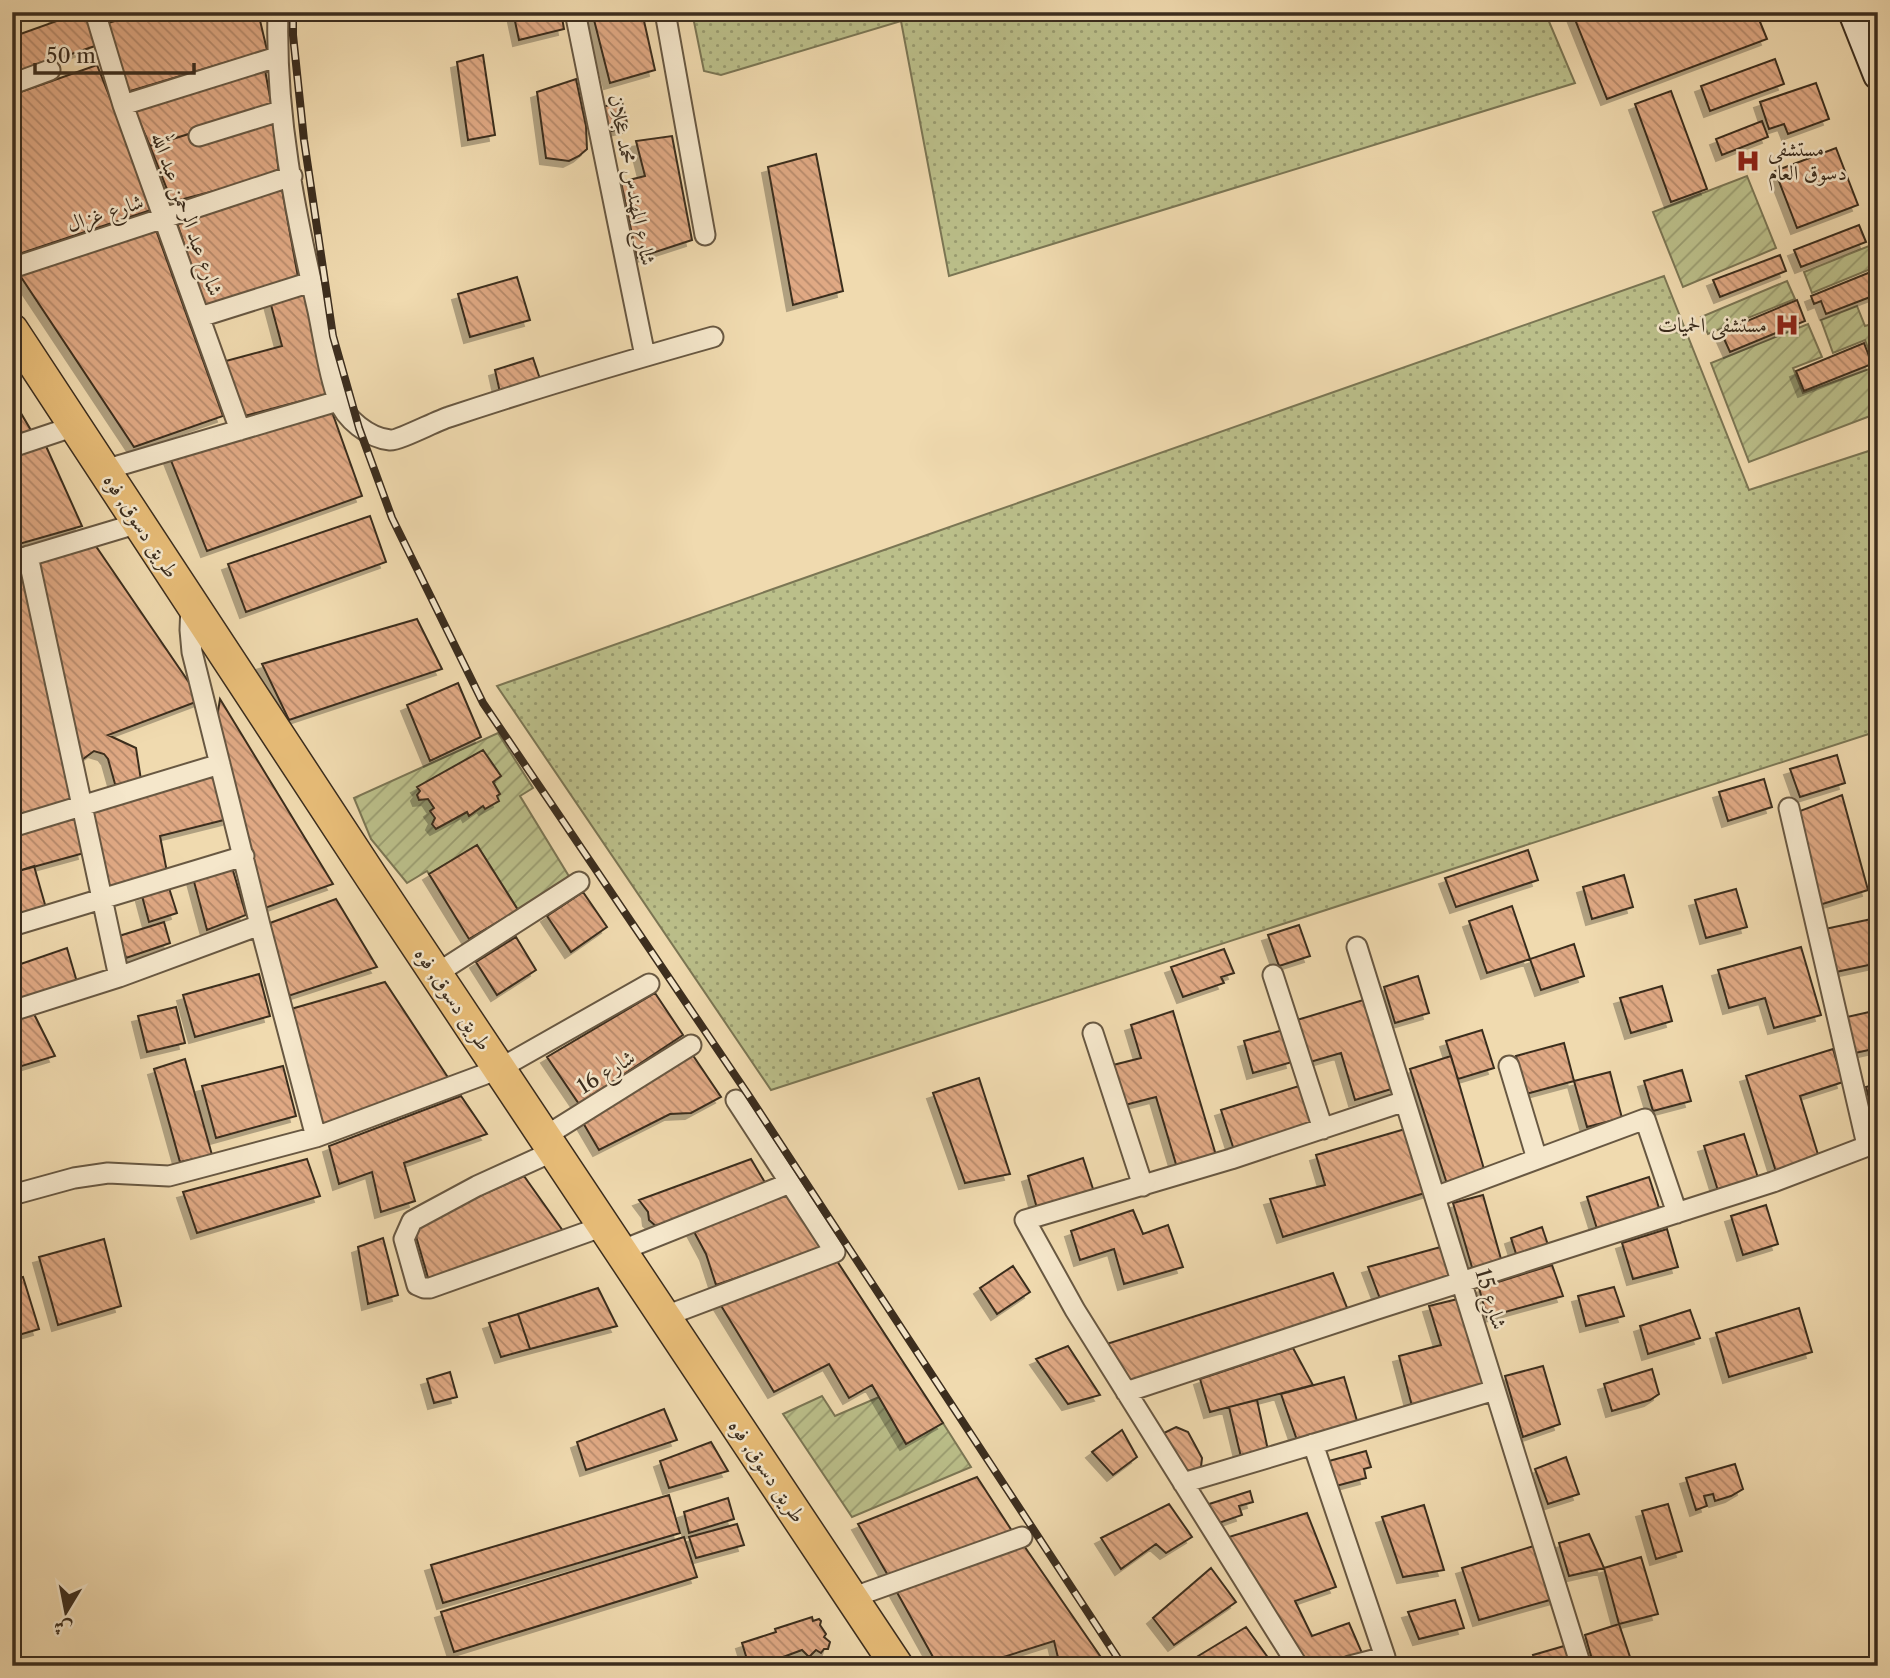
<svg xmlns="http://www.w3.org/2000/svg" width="1890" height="1678" viewBox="0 0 1890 1678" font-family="'Libre Caslon Text',Amiri,serif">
	<defs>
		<pattern id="grass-dots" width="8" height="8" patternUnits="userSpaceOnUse" patternTransform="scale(1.75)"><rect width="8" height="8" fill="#bbbf8a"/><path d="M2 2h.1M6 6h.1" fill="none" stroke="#999c70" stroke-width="1.8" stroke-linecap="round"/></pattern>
		<pattern id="garden-furrows" width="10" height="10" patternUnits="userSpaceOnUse" patternTransform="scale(1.75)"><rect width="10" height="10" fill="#bbbf8a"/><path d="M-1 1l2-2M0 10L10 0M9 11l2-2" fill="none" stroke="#999c70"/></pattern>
		<pattern id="building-back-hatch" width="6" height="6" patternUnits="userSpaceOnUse" patternTransform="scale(1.75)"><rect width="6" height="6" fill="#e0a984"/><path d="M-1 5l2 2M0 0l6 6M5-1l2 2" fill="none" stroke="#b78a6b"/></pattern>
		<filter id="shadow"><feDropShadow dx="-6" dy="6" stdDeviation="0" flood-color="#0004"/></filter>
	</defs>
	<rect width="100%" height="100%" fill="#f0daaf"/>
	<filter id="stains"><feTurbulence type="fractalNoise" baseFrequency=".00286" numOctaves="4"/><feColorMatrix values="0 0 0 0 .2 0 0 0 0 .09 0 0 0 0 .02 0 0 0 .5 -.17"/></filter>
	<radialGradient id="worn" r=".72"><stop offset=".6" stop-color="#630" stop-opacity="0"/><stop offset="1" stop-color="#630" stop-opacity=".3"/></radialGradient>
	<path fill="url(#grass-dots)" stroke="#7b7654" stroke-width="2" d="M 692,12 L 1545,12 L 1575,83 L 949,276 L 901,21 L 721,75 L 704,71 Z
		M 1664,276 L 1749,490 L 1878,448 L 1878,731 L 771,1090 L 497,686 Z"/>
	<path fill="url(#garden-furrows)" stroke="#7b7654" stroke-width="2" d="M 1747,176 L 1776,248 L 1683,287 L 1653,212 Z
		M 1869,246 L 1878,266 L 1812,293 L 1804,272 Z
		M 1787,281 L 1795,299 L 1708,334 L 1701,317 Z
		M 1857,306 L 1865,326 L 1878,322 L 1878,413 L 1749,462 L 1711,363 L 1808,324 L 1822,357 L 1793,368 L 1803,393 L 1875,367 L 1865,340 L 1833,353 L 1821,320 Z
		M 498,733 L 533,788 L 520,796 L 570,878 L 518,910 L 477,845 L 429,874 L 427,871 L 407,883 L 371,839 L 354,798 Z
		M 822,1396 L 835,1416 L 879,1397 L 906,1444 L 943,1423 L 971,1467 L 852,1517 L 783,1414 Z"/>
	<path fill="url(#building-back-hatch)" stroke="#3b2d1e" stroke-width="2" filter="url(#shadow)" d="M 54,12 L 87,12 L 95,46 L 12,74 L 12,37 L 57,21 Z
		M 144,12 L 258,12 L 267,50 L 127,92 L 105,24 Z
		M 513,12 L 561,12 L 564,29 L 519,40 Z
		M 592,12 L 642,12 L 655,70 L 610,83 Z
		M 1572,12 L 1633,12 L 1636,20 L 1657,12 L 1756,12 L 1767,39 L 1607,99 Z
		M 483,55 L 495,135 L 468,140 L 457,62 Z
		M 1775,59 L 1784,84 L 1710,111 L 1701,86 Z
		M 97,65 L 154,209 L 13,256 L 12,210 L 18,207 L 12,184 L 12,95 Z
		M 265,70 L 272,108 L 150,146 L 133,107 Z
		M 576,79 L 586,126 L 587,149 L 579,156 L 569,161 L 546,158 L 537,92 Z
		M 1816,83 L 1829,119 L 1788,134 L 1784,124 L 1769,129 L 1760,102 Z
		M 1671,91 L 1707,189 L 1671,202 L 1635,104 Z
		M 622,102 L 628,127 L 603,133 L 598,108 Z
		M 273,119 L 279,174 L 172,202 L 150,146 L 192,133 Z
		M 1762,121 L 1768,137 L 1722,155 L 1716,139 Z
		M 672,136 L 692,240 L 637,258 L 621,182 L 645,176 L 636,141 Z
		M 1836,148 L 1858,205 L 1797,228 L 1775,171 Z
		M 816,154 L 843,291 L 793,305 L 768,167 Z
		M 282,189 L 298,277 L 205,306 L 176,220 Z
		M 1859,225 L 1866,242 L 1801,267 L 1794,250 Z
		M 156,230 L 223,416 L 134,447 L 19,274 Z
		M 1780,255 L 1786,271 L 1720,297 L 1713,280 Z
		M 1878,269 L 1878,294 L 1826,314 L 1821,301 L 1814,304 L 1811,296 Z
		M 517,277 L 530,320 L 470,337 L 458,294 Z
		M 304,293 L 331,393 L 241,417 L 226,361 L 282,346 L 270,301 Z
		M 1797,300 L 1805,321 L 1730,352 L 1721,332 Z
		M 1864,343 L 1872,364 L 1804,391 L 1796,371 Z
		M 533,358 L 542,385 L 501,397 L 495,370 Z
		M 12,398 L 32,432 L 12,438 Z
		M 331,409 L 362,496 L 207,551 L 170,458 Z
		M 45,444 L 82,526 L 12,546 L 12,453 Z
		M 370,516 L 386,562 L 246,612 L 228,564 Z
		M 91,539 L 201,700 L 108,735 L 136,748 L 141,780 L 121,786 L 115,784 L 108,759 L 104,754 L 94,751 L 79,762 L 34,556 Z
		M 22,563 L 75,799 L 12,819 L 12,566 Z
		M 417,619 L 442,669 L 289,720 L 262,664 Z
		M 458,683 L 481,737 L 430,761 L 407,705 Z
		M 220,699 L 333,884 L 265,908 L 217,718 Z
		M 483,750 L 501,776 L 493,782 L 500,794 L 497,796 L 499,801 L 485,809 L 483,806 L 469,816 L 467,812 L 436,829 L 432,824 L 435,818 L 430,811 L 434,808 L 428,799 L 419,800 L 417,795 L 420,791 L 417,787 Z
		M 1837,755 L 1845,783 L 1800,797 L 1790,769 Z
		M 216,771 L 228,819 L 160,836 L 167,872 L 109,890 L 90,809 Z
		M 1764,779 L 1772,807 L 1728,821 L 1719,792 Z
		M 1842,795 L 1868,890 L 1816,906 L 1792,814 Z
		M 75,818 L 84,853 L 15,872 L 12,861 L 12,836 Z
		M 477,845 L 518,910 L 469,939 L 429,874 Z
		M 1528,850 L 1538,880 L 1456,907 L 1445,878 Z
		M 34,866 L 46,908 L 12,918 L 12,873 Z
		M 232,867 L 246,915 L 207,930 L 193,878 Z
		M 1624,875 L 1633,907 L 1592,919 L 1583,887 Z
		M 169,888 L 177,913 L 149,922 L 142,896 Z
		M 1736,889 L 1747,927 L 1706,938 L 1695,900 Z
		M 583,892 L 607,927 L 571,952 L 547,916 Z
		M 336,899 L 377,967 L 285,997 L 270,923 Z
		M 1512,906 L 1530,959 L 1487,973 L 1469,921 Z
		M 1876,918 L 1878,963 L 1836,972 L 1825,929 Z
		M 164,922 L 170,943 L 126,958 L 119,936 Z
		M 1299,925 L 1310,956 L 1279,966 L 1268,935 Z
		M 516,937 L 536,970 L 497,995 L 476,962 Z
		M 1574,944 L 1584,976 L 1541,990 L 1530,959 Z
		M 1801,947 L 1821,1015 L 1774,1028 L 1765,998 L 1729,1008 L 1718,970 Z
		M 67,948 L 77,982 L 12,1003 L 12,967 Z
		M 1224,949 L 1234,973 L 1221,977 L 1224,983 L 1183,997 L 1171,967 Z
		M 259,974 L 270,1016 L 195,1037 L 183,995 Z
		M 1418,976 L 1429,1013 L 1395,1023 L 1384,987 Z
		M 385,982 L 451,1082 L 321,1131 L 291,1009 Z
		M 1662,986 L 1672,1021 L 1631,1033 L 1620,998 Z
		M 655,993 L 683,1035 L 579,1104 L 547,1057 Z
		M 1370,998 L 1398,1087 L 1355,1100 L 1341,1053 L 1310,1062 L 1297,1020 Z
		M 176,1007 L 185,1043 L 147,1052 L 138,1016 Z
		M 32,1010 L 55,1056 L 12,1069 L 12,1017 Z
		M 1878,1010 L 1878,1048 L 1855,1053 L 1847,1017 Z
		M 1173,1011 L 1218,1162 L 1178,1171 L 1156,1097 L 1121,1106 L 1109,1066 L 1141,1058 L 1131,1025 Z
		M 1283,1030 L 1292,1062 L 1253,1073 L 1244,1041 Z
		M 1482,1030 L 1494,1068 L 1458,1079 L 1446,1041 Z
		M 1564,1043 L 1574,1081 L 1526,1094 L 1516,1056 Z
		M 1833,1049 L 1843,1082 L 1800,1096 L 1820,1161 L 1777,1175 L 1746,1076 Z
		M 690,1051 L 721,1097 L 691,1113 L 670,1114 L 599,1150 L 582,1121 Z
		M 1451,1056 L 1486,1176 L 1448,1187 L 1410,1069 Z
		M 185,1059 L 212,1155 L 180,1162 L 154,1069 Z
		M 283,1066 L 296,1116 L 216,1138 L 202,1086 Z
		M 1682,1070 L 1691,1101 L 1653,1111 L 1644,1081 Z
		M 1610,1072 L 1622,1118 L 1587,1127 L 1574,1081 Z
		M 979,1078 L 1010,1174 L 965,1183 L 933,1093 Z
		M 1878,1084 L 1878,1130 L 1877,1130 L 1866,1087 Z
		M 1299,1086 L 1314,1128 L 1235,1153 L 1221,1110 Z
		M 461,1096 L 487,1134 L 404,1163 L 415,1201 L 381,1212 L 372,1172 L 339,1184 L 329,1146 Z
		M 1412,1127 L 1431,1191 L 1283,1237 L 1270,1199 L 1325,1185 L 1316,1155 Z
		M 1744,1134 L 1760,1184 L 1720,1197 L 1704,1146 Z
		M 1083,1158 L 1095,1195 L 1038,1212 L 1028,1176 Z
		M 307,1159 L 320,1196 L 197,1233 L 183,1192 Z
		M 751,1159 L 767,1186 L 657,1227 L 649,1220 L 648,1212 L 639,1200 Z
		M 524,1176 L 568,1238 L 429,1281 L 413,1226 Z
		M 1649,1177 L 1661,1214 L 1599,1235 L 1587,1197 Z
		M 790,1192 L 824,1248 L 716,1285 L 706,1254 L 692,1228 Z
		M 1483,1195 L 1503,1266 L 1474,1274 L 1453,1203 Z
		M 1766,1205 L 1778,1244 L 1743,1255 L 1731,1216 Z
		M 1133,1210 L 1143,1234 L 1168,1225 L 1183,1267 L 1124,1284 L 1114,1249 L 1080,1260 L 1071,1231 Z
		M 1542,1227 L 1550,1251 L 1518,1260 L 1511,1238 Z
		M 1667,1229 L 1678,1267 L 1633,1279 L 1622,1243 Z
		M 383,1238 L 398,1295 L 368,1304 L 358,1247 Z
		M 104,1239 L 121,1306 L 58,1325 L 39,1257 Z
		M 1448,1245 L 1460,1280 L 1382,1304 L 1368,1267 Z
		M 835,1258 L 943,1423 L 906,1444 L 872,1385 L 849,1398 L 829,1364 L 774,1392 L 720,1304 Z
		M 1552,1265 L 1563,1296 L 1487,1317 L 1479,1288 Z
		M 1013,1266 L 1030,1292 L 997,1314 L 980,1288 Z
		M 1333,1273 L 1350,1315 L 1126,1385 L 1100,1346 Z
		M 23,1277 L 39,1329 L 12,1337 L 12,1280 Z
		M 1614,1287 L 1624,1316 L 1586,1326 L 1578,1296 Z
		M 598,1288 L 617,1326 L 530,1349 L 518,1314 Z
		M 1466,1297 L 1492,1382 L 1412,1406 L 1399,1356 L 1441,1345 L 1429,1306 Z
		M 1799,1308 L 1812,1352 L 1729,1377 L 1716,1333 Z
		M 1690,1310 L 1700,1338 L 1648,1354 L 1640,1326 Z
		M 518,1314 L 530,1349 L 501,1357 L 489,1323 Z
		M 1068,1346 L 1100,1395 L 1068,1404 L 1036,1359 Z
		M 1293,1348 L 1313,1385 L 1210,1412 L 1200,1379 Z
		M 1543,1366 L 1560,1424 L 1523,1437 L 1505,1376 Z
		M 1652,1369 L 1659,1394 L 1650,1400 L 1612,1411 L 1604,1384 Z
		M 450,1372 L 457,1397 L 434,1403 L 427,1379 Z
		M 1344,1377 L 1358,1424 L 1298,1443 L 1281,1394 Z
		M 1257,1400 L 1268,1450 L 1241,1457 L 1229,1407 Z
		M 664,1409 L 677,1440 L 586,1470 L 577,1442 Z
		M 1176,1427 L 1188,1432 L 1202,1458 L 1201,1467 L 1196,1472 L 1180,1477 L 1156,1437 Z
		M 1122,1430 L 1137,1457 L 1113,1475 L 1092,1452 Z
		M 711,1442 L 728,1471 L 669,1488 L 660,1461 Z
		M 1366,1451 L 1371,1467 L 1364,1469 L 1366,1478 L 1336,1486 L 1329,1461 Z
		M 1566,1457 L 1579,1494 L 1548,1504 L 1535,1469 Z
		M 1735,1464 L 1743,1489 L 1731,1496 L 1715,1501 L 1713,1494 L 1704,1496 L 1707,1506 L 1696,1510 L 1686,1478 Z
		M 977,1477 L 1014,1534 L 889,1577 L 858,1524 Z
		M 1250,1491 L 1253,1502 L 1239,1506 L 1242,1515 L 1213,1525 L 1206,1505 Z
		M 669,1495 L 680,1533 L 443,1603 L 431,1565 Z
		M 728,1498 L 734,1519 L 689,1533 L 684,1512 Z
		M 1169,1504 L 1192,1537 L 1166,1553 L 1156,1544 L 1121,1569 L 1101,1538 Z
		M 1668,1504 L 1682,1551 L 1656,1559 L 1642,1511 Z
		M 1424,1505 L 1444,1570 L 1403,1577 L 1382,1517 Z
		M 1307,1513 L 1336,1587 L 1295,1601 L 1312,1636 L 1349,1623 L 1362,1653 L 1319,1666 L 1304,1666 L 1219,1540 Z
		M 737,1524 L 744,1545 L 696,1558 L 689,1537 Z
		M 1589,1534 L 1604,1568 L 1569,1576 L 1559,1543 Z
		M 684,1537 L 697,1577 L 454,1652 L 441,1612 Z
		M 1020,1540 L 1107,1666 L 1060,1666 L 1054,1641 L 975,1666 L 938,1666 L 894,1587 Z
		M 1537,1545 L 1557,1598 L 1479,1620 L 1462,1568 Z
		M 1641,1557 L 1658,1614 L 1619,1624 L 1604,1568 Z
		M 1211,1568 L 1236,1602 L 1174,1645 L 1153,1618 Z
		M 1455,1600 L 1464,1628 L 1419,1639 L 1408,1612 Z
		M 812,1617 L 813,1621 L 819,1619 L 821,1621 L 820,1625 L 826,1634 L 824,1637 L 830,1642 L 828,1649 L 824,1649 L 821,1653 L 816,1650 L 809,1657 L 802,1650 L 759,1666 L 749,1666 L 742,1643 L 776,1632 L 775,1629 Z
		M 1619,1624 L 1633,1666 L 1594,1666 L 1585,1635 Z
		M 1246,1627 L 1269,1659 L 1251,1666 L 1185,1664 Z
		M 1571,1644 L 1577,1666 L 1537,1666 L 1533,1655 Z"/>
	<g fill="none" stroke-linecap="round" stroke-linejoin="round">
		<g stroke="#685842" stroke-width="23">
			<path id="street" d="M 95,12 L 123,105 L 240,430
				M 278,12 C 275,113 295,213 318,311 C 324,339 328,373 338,399 C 345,419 369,438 390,440 C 398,441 436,421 449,417 C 536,388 624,362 713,337
				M 575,12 L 645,356
				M 665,12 L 705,235
				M 12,84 L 50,70
				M 123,105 L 277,57
				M 199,136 L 280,111
				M 12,268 L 292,176
				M 200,317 L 311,282
				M 12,447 L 75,426
				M 104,470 L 338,401
				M 28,556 L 119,977
				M 12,561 L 139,523
				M 191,605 L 190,630 L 192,652 L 260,925 L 316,1137
				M 1789,808 L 1867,1145
				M 12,827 L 220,764
				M 12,926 L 244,856
				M 1357,947 L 1581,1666
				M 436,974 L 579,882
				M 1273,975 L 1323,1129
				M 12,1011 L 119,977 L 260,925
				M 1093,1033 L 1143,1186
				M 1509,1066 L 1537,1159
				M 544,1137 L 691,1045
				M 554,1151 L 477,1186 L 412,1221 L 404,1239 L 417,1285 L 424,1288 L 430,1288 L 604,1226
				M 12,1195 L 74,1178 L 108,1173 L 169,1176 L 316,1137 L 499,1069 L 649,984
				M 1435,1197 L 1645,1119 L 1677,1213
				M 620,1251 L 790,1183
				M 663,1317 L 835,1252 L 736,1100
				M 1126,1392 L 1374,1310 L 1773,1182 L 1878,1142
				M 1313,1444 L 1385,1657 L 1350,1666
				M 1183,1483 L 1495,1390
				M 851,1598 L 1022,1537
				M 1298,1666 L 1075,1310 L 1025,1220 L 1231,1159 L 1405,1101"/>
		</g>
		<g stroke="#3b2d1e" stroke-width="32">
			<path id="secondary" d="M 1853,12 L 1878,75"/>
		</g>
		<g stroke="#3b2d1e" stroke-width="35">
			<path id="primary" d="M 12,330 L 372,878 L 897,1666"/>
		</g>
		<use href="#street" stroke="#f5e7cb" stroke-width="19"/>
		<use href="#secondary" stroke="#f5e7cb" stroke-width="28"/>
		<use href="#primary" stroke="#e8bd78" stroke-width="32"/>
		<g stroke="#3b2d1e" stroke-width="8">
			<path id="rail" d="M 293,12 L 293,35 L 304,140 L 333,336 L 359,428 L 392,518 L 483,703 L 747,1093 L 1123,1666"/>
		</g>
		<use href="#rail" stroke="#f5e7cb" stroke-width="5" stroke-dasharray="16" stroke-linecap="butt"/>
	</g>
	<defs>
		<g id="hospital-bare" transform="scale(1.89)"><path d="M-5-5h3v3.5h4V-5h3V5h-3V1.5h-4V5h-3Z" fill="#8f2418" stroke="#f5e7cb" stroke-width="2.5" paint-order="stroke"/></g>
	</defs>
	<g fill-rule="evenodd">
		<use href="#hospital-bare" x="1748" y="161"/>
		<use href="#hospital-bare" x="1787" y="325"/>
	</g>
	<g text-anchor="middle" stroke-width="5" stroke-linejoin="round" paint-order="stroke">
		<g font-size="21" fill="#3b2d1e" stroke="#f5e7cb" text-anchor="start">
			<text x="1768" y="156">مستشفى<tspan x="1768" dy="24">دسوق العام</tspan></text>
			<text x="1767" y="332" text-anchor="end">مستشفى الحميات</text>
		</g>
		<g font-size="21" fill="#3b2d1e" stroke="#f5e7cb">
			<text transform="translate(632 180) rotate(79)" y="7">شارع المهندس محمد عجلان</text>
			<text transform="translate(105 213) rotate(-18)" y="7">شارع غزال</text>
			<text transform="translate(187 214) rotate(70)" y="7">شارع عبد الرحمن عبد الله</text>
			<text transform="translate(141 526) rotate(57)" y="7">طريق دسوق, فوه</text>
			<text transform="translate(453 999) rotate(56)" y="7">طريق دسوق, فوه</text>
			<text transform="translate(606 1072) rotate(-32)" y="7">شارع 16</text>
			<text transform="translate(1491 1299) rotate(73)" y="7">شارع 15</text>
			<text transform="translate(767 1471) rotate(56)" y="7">طريق دسوق, فوه</text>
		</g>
	</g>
	<rect width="1890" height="1678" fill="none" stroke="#f0daaf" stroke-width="42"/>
	<rect x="14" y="14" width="1862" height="1650" fill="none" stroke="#3b2d1e" stroke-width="3.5"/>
	<rect x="21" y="21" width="1848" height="1636" fill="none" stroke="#3b2d1e" stroke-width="2"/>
	<g transform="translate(66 1612) rotate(190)" stroke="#f5e7cb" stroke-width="5" paint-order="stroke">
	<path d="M0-5L12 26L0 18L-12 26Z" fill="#3b2d1e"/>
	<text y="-10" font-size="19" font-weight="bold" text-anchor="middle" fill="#3b2d1e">ش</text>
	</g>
	<path d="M35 63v10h159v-10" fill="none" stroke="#3b2d1e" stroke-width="3.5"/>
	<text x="46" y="63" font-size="21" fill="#3b2d1e" stroke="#f5e7cb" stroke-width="5" paint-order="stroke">50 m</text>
	<rect width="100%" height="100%" filter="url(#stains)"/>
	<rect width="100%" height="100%" fill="url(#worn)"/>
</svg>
